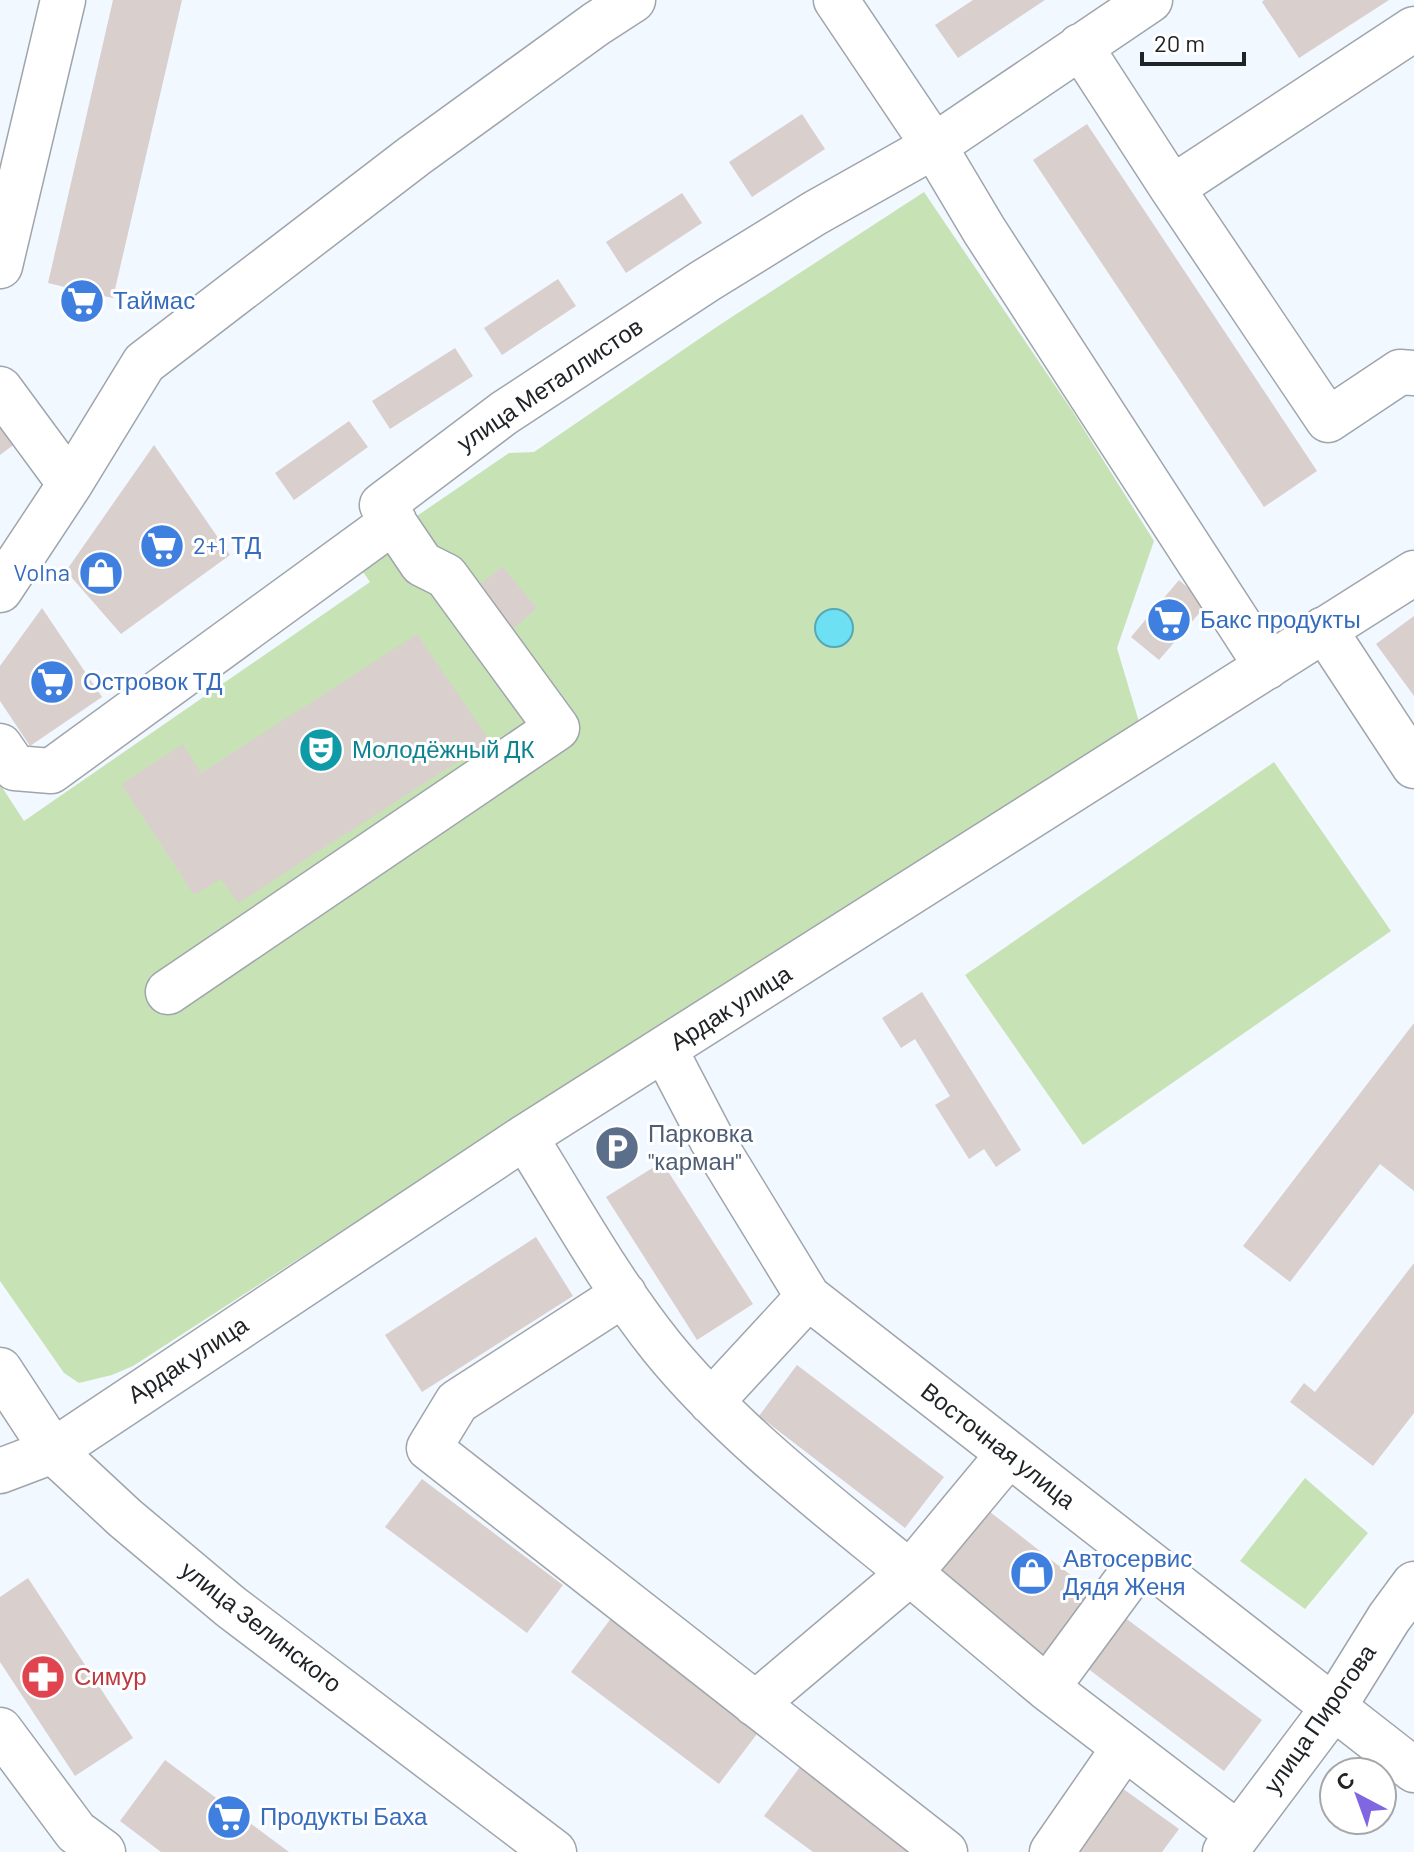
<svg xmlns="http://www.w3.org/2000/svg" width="1414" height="1852" viewBox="0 0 1414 1852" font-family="Barlow,sans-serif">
	<rect width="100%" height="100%" fill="#f2f8ff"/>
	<path fill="#c7e3b6" d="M 924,192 L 1073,412 L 1154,541 L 1117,648 L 1139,722 L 722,985 L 133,1366 L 112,1375 L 79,1383 L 64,1373 L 0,1281 L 0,784 L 24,821 L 370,582 L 354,559 L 509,453 L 534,452 L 715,328 Z
		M 1274,762 L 1391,931 L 1083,1145 L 965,975 Z
		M 1305,1478 L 1368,1533 L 1305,1609 L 1240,1561 Z"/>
	<path fill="#6ee0f4" stroke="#57a8b6" stroke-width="2" d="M815 628a19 19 0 1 1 38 0a19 19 0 1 1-38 0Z"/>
	<path fill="#d9cfcd" d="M 113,0 L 182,0 L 113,298 L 94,294 L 90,313 L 65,307 L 69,288 L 48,283 Z
		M 973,0 L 1045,0 L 958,58 L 935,25 Z
		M 1264,0 L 1389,0 L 1299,58 L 1262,2 Z
		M 802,114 L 825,149 L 752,197 L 729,162 Z
		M 1087,124 L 1317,471 L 1264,507 L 1033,160 Z
		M 682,193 L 702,223 L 626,273 L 606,242 Z
		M 558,279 L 576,306 L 502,355 L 484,328 Z
		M 455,348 L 473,376 L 390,429 L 372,401 Z
		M 0,417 L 16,443 L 0,455 Z
		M 349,421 L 368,447 L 294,500 L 275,473 Z
		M 154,445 L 230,555 L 121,634 L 66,571 Z
		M 502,566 L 537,608 L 511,631 L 475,589 Z
		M 1179,580 L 1207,604 L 1159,660 L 1131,637 Z
		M 42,608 L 102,697 L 30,746 L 0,701 L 0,666 Z
		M 1414,616 L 1414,696 L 1376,644 Z
		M 417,634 L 490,741 L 238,903 L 221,879 L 194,895 L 121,784 L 183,744 L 201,773 Z
		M 922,992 L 1021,1150 L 996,1167 L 984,1149 L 969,1159 L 935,1105 L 950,1096 L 915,1039 L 901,1048 L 882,1018 Z
		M 1414,1023 L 1414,1191 L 1380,1164 L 1290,1282 L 1243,1246 Z
		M 662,1162 L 753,1304 L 697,1340 L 606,1197 Z
		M 536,1237 L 573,1296 L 422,1392 L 385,1335 Z
		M 1414,1263 L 1414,1413 L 1373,1466 L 1290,1402 L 1304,1383 L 1315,1392 Z
		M 797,1365 L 944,1477 L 905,1528 L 759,1416 Z
		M 422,1479 L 563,1585 L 527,1633 L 385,1527 Z
		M 985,1508 L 1095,1594 L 1044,1658 L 935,1573 Z
		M 28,1578 L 133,1738 L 75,1776 L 0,1662 L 0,1597 Z
		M 1120,1614 L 1262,1720 L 1224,1771 L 1083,1665 Z
		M 612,1617 L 760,1730 L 719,1784 L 571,1672 Z
		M 165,1760 L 289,1852 L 161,1852 L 120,1821 Z
		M 802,1764 L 922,1852 L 813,1852 L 764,1816 Z
		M 1122,1788 L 1179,1829 L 1162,1852 L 1076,1852 Z"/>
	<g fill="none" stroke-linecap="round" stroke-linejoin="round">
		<g stroke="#9fa5ab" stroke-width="47">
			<path id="minor" d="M 836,0 L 934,146 L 984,230 L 1267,667
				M 1080,46 L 1172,188 L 1414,29
				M 1172,188 L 1328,420 L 1400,372 L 1414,373
				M 0,266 L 63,0
				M 0,389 L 70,484
				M 0,590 L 70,484 L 144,363 L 414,156 L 596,24 L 633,0
				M 1324,629 L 1414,766
				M 0,746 L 15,768 L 51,771 L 394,521
				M 168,992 L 557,728 L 446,576 L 422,564 L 382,505 L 504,413 L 705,281 L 815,213 L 934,146 L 1150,0
				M 665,1050 L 712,1140 L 808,1297 L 1414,1770
				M 525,1137 C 569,1207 610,1282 662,1347 C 730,1431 827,1505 910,1573 L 1008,1455
				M 624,1294 L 457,1402 L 429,1448 L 945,1852
				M 711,1402 L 808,1297
				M 0,1471 L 53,1451 L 525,1137 L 1414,573
				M 1047,1688 L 1142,1559
				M 755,1704 L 910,1573 L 1047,1688 L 1238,1834
				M 0,1730 L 76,1832 L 103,1852
				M 1052,1852 L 1124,1748
				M 1225,1852 L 1333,1708 L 1389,1618 L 1414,1584"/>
		</g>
		<g stroke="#9fa5ab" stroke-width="47">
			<path id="major" d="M 0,1370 L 53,1451 L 125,1518 L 231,1607 L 554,1852"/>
		</g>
		<use href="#minor" stroke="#fff" stroke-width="44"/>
		<use href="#major" stroke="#fff" stroke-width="44"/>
	</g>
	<defs>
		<g id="supermarket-disc" transform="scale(2.3)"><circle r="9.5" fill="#3f7fe0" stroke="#fff"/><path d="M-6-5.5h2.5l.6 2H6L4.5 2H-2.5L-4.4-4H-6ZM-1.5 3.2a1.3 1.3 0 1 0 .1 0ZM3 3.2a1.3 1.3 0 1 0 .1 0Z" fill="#fff"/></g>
		<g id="shop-disc" transform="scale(2.3)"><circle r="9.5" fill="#3f7fe0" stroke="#fff"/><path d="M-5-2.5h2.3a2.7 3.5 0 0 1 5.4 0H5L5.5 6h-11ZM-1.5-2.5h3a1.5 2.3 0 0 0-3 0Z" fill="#fff"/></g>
		<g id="theatre-disc" transform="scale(2.3)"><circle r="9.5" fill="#0f9aa8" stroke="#fff"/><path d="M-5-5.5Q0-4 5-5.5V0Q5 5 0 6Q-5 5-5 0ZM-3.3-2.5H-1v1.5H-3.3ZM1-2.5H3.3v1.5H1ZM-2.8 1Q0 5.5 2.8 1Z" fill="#fff"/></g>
		<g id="parking-disc" transform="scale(2.3)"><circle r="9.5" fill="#5c6f8a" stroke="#fff"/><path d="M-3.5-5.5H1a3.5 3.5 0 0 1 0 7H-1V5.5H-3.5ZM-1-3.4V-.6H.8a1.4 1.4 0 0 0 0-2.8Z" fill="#fff"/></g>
		<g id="pharmacy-disc" transform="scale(2.3)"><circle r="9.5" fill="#e0444e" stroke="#fff"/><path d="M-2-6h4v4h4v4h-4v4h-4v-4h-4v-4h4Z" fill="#fff"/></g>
	</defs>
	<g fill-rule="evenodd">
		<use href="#supermarket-disc" x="82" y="301"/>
		<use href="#supermarket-disc" x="162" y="546"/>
		<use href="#shop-disc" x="101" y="573"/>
		<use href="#supermarket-disc" x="1169" y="620"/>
		<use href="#supermarket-disc" x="52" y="682"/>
		<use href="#theatre-disc" x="321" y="750"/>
		<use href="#parking-disc" x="617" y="1148"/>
		<use href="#shop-disc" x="1032" y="1573"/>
		<use href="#pharmacy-disc" x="43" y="1677"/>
		<use href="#supermarket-disc" x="229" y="1817"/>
	</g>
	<g text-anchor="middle" stroke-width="6" stroke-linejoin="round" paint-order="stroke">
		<g font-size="24" fill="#366cbe" stroke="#fff" text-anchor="start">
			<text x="113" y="309">Таймас</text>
			<text x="193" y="554">2+1 ТД</text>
			<text x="70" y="581" text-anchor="end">Volna</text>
			<text x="1200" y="628">Бакс продукты</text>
			<text x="83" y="690">Островок ТД</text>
			<text x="1063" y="1567">Автосервис<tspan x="1063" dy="28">Дядя Женя</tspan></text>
			<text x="260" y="1825">Продукты Баха</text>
		</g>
		<g font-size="24" fill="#212426" stroke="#fff">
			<text transform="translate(550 385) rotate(-34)" y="8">улица Металлистов</text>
			<text transform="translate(731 1008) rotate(-32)" y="8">Ардак улица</text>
			<text transform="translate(188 1360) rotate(-33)" y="8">Ардак улица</text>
			<text transform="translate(998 1446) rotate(38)" y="8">Восточная улица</text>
			<text transform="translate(261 1627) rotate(38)" y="8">улица Зелинского</text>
			<text transform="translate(1320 1719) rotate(-55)" y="8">улица Пирогова</text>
		</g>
		<g font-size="24" fill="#0d838f" stroke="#fff" text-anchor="start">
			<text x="352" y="758">Молодёжный ДК</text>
		</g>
		<g font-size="24" fill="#4e5e75" stroke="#fff" text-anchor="start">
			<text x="648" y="1142">Парковка<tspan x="648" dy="28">"карман"</tspan></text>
		</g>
		<g font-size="24" fill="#be3a42" stroke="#fff" text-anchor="start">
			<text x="74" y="1685">Симур</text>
		</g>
	</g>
	<g transform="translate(1358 1796) rotate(319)"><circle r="38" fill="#ffffff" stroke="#a6a7a8" stroke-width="2"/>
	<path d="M0-6L14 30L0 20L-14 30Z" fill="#8166e2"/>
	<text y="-12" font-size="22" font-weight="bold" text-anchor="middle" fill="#212426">С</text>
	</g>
	<path d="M1142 52v12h102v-12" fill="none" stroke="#212426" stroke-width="4"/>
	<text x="1154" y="52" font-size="24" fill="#212426" stroke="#ffffff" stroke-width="6" paint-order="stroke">20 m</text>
</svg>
